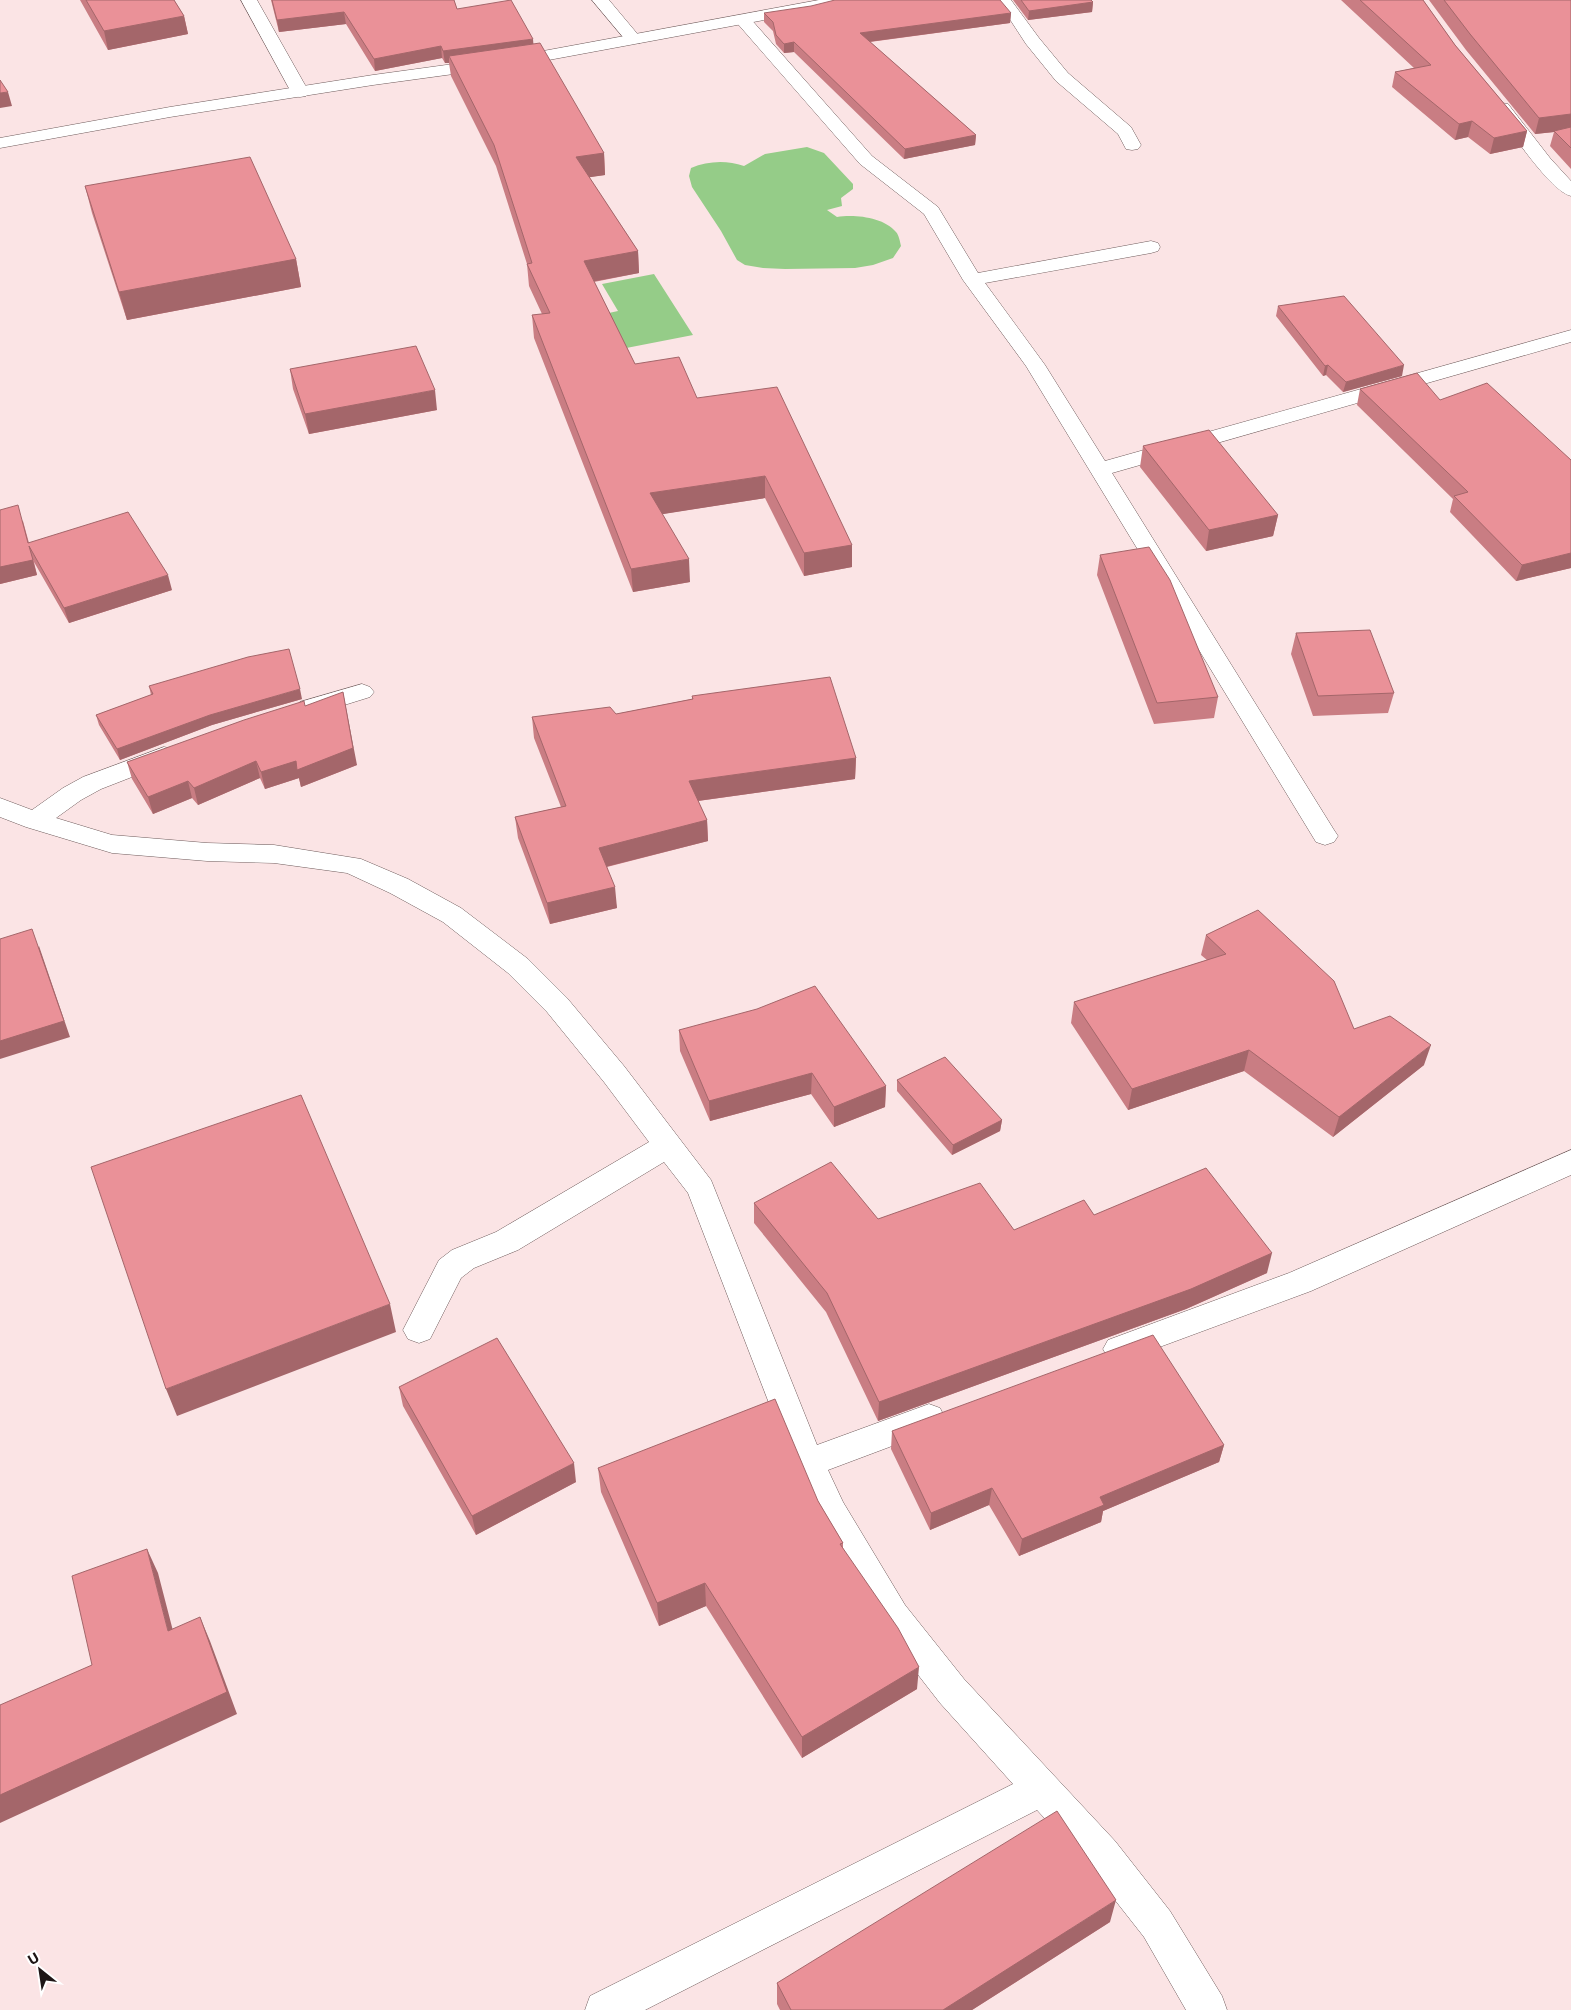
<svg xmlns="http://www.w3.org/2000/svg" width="1571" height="2010" viewBox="0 0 1571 2010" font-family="Commissioner,sans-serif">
	<rect width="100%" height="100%" fill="#fbe4e5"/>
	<path fill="#95cc88" d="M 807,147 L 824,153 L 853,184 L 853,189 L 841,198 L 842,206 L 827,210 L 837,217 C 854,214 884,217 896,232 C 899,235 900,242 901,246 L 893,258 L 873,265 L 855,268 L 785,269 L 763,268 L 745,265 L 737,260 L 721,231 L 692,187 L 689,176 L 691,168 C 708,161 726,160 744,166 L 765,154 Z
		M 654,274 L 693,335 L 616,350 L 595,316 L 618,311 L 602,284 Z"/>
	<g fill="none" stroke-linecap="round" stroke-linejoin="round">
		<g stroke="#6f5c5c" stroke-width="1">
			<path id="street" d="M 241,0 L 257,0 L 309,92 L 306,96 L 300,97 L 294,96 L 291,92 Z
				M 592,0 L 609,0 L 640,37 L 642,40 L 640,43 L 628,43 Z
				M 994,0 L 1011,0 L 1039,38 L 1068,73 L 1131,127 L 1141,145 L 1138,149 L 1132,150 L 1126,149 L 1118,134 L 1056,81 L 1026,44 L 1011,21 Z
				M 743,15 L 749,17 L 872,156 L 938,207 L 978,273 L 1151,241 L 1158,243 L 1160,247 L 1158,251 L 1151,253 L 985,283 L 1045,365 L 1105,461 L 1571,330 L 1571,342 L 1112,473 L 1334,830 L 1338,836 L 1334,842 L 1325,845 L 1316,842 L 1026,366 L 963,280 L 924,214 L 860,164 L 737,23 L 735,20 L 737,17 Z
				M 1502,103 L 1508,104 L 1550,158 L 1571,181 L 1571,196 C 1550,191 1511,131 1496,112 L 1493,108 L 1496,104 Z
				M 362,684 L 370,687 L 374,692 L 370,697 L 309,716 L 300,714 L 297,708 L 300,702 Z
				M 164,747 L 173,749 L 176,755 L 173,761 L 101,789 L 81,800 L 56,818 L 112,835 L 207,843 L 274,845 L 361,859 L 408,879 L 461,908 L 528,959 L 567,998 L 624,1066 L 711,1180 L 817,1445 L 929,1404 L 940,1408 L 945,1418 L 940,1428 L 828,1470 L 843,1502 L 905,1605 L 964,1679 L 1115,1841 L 1170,1911 L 1222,1996 L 1227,2010 L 1186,2010 L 1144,1937 L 1089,1867 L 1037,1810 L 645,2010 L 585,2010 L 590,1996 L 1013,1784 L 940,1703 L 881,1627 L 819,1524 L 792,1463 L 688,1193 L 664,1162 L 518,1250 L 474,1268 L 461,1278 L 430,1339 L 419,1343 L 408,1339 L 403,1330 L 439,1260 L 452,1250 L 496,1232 L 649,1142 L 604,1082 L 547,1012 L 508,973 L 443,922 L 390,893 L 347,873 L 274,863 L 207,861 L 112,853 L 26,827 L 0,817 L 0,798 L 32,810 L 63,788 L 83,777 Z
				M 1571,1150 L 1571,1175 L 1311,1291 L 1119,1362 L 1108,1358 L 1103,1349 L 1108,1340 L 1289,1273 Z"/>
		</g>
		<g stroke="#6f5c5c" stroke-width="1">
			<path id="secondary" d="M 819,0 L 853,0 L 851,3 L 845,5 L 527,64 L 373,85 L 170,117 L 0,148 L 0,138 L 170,107 L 373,75 L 527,54 Z"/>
		</g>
		<use href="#street" fill="#fff" fill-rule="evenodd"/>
		<use href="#secondary" fill="#fff" fill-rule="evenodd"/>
	</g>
	<path fill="#c97d83" d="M 80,0 L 174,0 L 184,16 L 188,34 L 108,50 Z
		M 271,0 L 454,0 L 457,9 L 534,44 L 604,153 L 605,175 L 589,177 L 638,251 L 639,273 L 594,282 L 635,364 L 697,398 L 852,545 L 852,567 L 804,576 L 765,498 L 662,514 L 690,582 L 633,592 L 534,338 L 532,315 L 542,314 L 529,286 L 527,264 L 496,166 L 451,76 L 449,63 L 445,63 L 442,58 L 375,71 L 346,24 L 279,32 Z
		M 1013,0 L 1091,0 L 1093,2 L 1092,12 L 1028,20 Z
		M 1341,0 L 1423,0 L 1455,45 L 1527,131 L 1523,147 L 1490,154 L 1468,137 L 1455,140 L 1392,87 L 1395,72 L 1414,68 Z
		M 1429,0 L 1571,0 L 1571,169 L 1550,146 L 1554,132 L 1535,134 L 1466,50 Z
		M 764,13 L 1011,13 L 1010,23 L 870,42 L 976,135 L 975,145 L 904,159 L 794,52 L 784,53 L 776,44 L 773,31 L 764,22 Z
		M 85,186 L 296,259 L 301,287 L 127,320 L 92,213 Z
		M 1278,306 L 1402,376 L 1343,392 L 1326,375 L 1323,376 L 1276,316 Z
		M 290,369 L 437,410 L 309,434 L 293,389 Z
		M 1360,389 L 1440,400 L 1571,460 L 1571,568 L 1516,581 L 1450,512 L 1453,499 L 1357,405 Z
		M 1143,446 L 1278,515 L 1273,536 L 1206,551 L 1140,467 Z
		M 0,510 L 23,521 L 29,543 L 172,590 L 69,623 L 34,562 L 37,575 L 0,584 Z
		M 1100,555 L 1218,697 L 1214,718 L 1154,724 L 1097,575 Z
		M 1296,633 L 1394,693 L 1388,713 L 1313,716 L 1291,654 Z
		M 149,686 L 302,699 L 212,725 L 120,760 L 99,725 L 96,715 L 151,695 Z
		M 692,696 L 856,758 L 855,779 L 698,801 L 707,820 L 708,841 L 607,867 L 617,908 L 550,924 L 518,838 L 515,817 L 561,807 L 534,738 L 532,717 L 616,714 L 692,699 Z
		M 305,706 L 357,765 L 301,787 L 299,778 L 265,789 L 260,778 L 198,805 L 192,798 L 153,814 L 132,779 L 127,762 Z
		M 1206,935 L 1354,1029 L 1424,1065 L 1333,1137 L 1244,1071 L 1128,1110 L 1071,1023 L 1074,1002 L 1207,960 L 1201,955 Z
		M 679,1030 L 886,1086 L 885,1107 L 834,1127 L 811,1094 L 710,1121 L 680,1051 Z
		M 897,1080 L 1002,1120 L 1000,1131 L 952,1155 L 897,1091 Z
		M 754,1203 L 878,1219 L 1014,1230 L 1094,1215 L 1267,1273 L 1186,1309 L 878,1421 L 826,1312 L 754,1223 Z
		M 399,1387 L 576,1482 L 476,1535 L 403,1406 Z
		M 892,1431 L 1224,1445 L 1219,1462 L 1103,1511 L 1101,1522 L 1019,1556 L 989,1505 L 930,1530 L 891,1449 Z
		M 598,1468 L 818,1501 L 843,1543 L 843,1548 L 917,1689 L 802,1758 L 706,1606 L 659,1626 L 601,1492 Z
		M 1110,1922 L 972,2010 L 780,2010 L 777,2004 L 777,1983 Z"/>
	<path fill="#a4666a" d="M 1093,2 L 1092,12 L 1028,20 L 1029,11 Z
		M 344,12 L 346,24 L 279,32 L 277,20 Z
		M 1011,13 L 1010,23 L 860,43 L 860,33 Z
		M 184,16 L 188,34 L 108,50 L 104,31 Z
		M 533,39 L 534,51 L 449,56 L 449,63 L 445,63 L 443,51 Z
		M 794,42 L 794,52 L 784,53 L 784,44 Z
		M 441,46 L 442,58 L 375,71 L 374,59 Z
		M 8,92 L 12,106 L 0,108 L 0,93 Z
		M 1571,114 L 1571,130 L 1554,131 L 1554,132 L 1535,134 L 1539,118 Z
		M 1472,121 L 1468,137 L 1455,140 L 1459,124 Z
		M 1527,131 L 1523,147 L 1490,154 L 1494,138 Z
		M 976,135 L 975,145 L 904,159 L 905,149 Z
		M 604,153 L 605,175 L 578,179 L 576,157 Z
		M 638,251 L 639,273 L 585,283 L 584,261 Z
		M 296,259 L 301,287 L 127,320 L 119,292 Z
		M 1328,365 L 1326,375 L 1323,376 L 1325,366 Z
		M 1404,365 L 1402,376 L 1343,392 L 1346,382 Z
		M 435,390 L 437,410 L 309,434 L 305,414 Z
		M 765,476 L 765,498 L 651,516 L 650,493 Z
		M 1278,515 L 1273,536 L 1206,551 L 1209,530 Z
		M 852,545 L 852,567 L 804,576 L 804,553 Z
		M 29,546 L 37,575 L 0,584 L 0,567 Z
		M 1571,553 L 1571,568 L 1516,581 L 1522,565 Z
		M 689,559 L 690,582 L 633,592 L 631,569 Z
		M 168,575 L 172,590 L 69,623 L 64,608 Z
		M 300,689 L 302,699 L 212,725 L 120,760 L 117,749 L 210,715 Z
		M 343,692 L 357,765 L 301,787 L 299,778 L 265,789 L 261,772 Z
		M 856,758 L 855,779 L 690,802 L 689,781 Z
		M 256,761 L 260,778 L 198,805 L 194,788 Z
		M 188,781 L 192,798 L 153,814 L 148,797 Z
		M 707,820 L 708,841 L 601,868 L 599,848 Z
		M 615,887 L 617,908 L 550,924 L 547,903 Z
		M 39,946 L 70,1037 L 0,1059 L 0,1041 Z
		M 1431,1045 L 1424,1065 L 1333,1137 L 1339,1117 Z
		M 1249,1050 L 1244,1071 L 1128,1110 L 1132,1089 Z
		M 812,1073 L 811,1094 L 710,1121 L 709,1101 Z
		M 886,1086 L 885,1107 L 834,1127 L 834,1107 Z
		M 1002,1120 L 1000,1131 L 952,1155 L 953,1145 Z
		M 1272,1253 L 1267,1273 L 1186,1309 L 878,1421 L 879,1402 Z
		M 390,1304 L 396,1332 L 177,1416 L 166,1389 Z
		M 1224,1445 L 1219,1462 L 1103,1511 L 1101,1522 L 1019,1556 L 1022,1539 L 1100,1497 Z
		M 574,1463 L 576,1482 L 476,1535 L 472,1516 Z
		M 992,1488 L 989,1505 L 930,1530 L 931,1513 Z
		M 147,1549 L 158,1573 L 179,1654 L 168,1631 Z
		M 705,1583 L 706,1606 L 659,1626 L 657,1603 Z
		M 200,1617 L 210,1641 L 237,1714 L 0,1823 L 0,1795 Z
		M 919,1667 L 917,1689 L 802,1758 L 802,1737 Z
		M 1116,1900 L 1110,1922 L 972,2010 L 943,2010 Z"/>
	<path fill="#ea9198" stroke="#a4666a" d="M 86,0 L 174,0 L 184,16 L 104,31 Z
		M 272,0 L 454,0 L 457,9 L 511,0 L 533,39 L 443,51 L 441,46 L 374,59 L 344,12 L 277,20 Z
		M 835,0 L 1000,0 L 1011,13 L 860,33 L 976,135 L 905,149 L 794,42 L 784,44 L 776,35 L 773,22 L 764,13 L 811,6 Z
		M 1021,0 L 1091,0 L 1093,2 L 1029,11 Z
		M 1360,0 L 1423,0 L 1455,45 L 1527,131 L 1494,138 L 1472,121 L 1459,124 L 1395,72 L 1431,65 Z
		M 1444,0 L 1571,0 L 1571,114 L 1539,118 L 1470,34 Z
		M 540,43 L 604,153 L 576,157 L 638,251 L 584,261 L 635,364 L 679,357 L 697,398 L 777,387 L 852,545 L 804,553 L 765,476 L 650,493 L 689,559 L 631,569 L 532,315 L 550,313 L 527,264 L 532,263 L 494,145 L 449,56 Z
		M 0,80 L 8,92 L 0,93 Z
		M 1571,127 L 1571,148 L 1554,131 Z
		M 250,157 L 296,259 L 119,292 L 85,186 Z
		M 1344,296 L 1404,365 L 1346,382 L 1328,365 L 1325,366 L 1278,306 Z
		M 416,346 L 435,390 L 305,414 L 290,369 Z
		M 1417,373 L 1440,400 L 1487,383 L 1571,460 L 1571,553 L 1522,565 L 1454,496 L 1468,492 L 1360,389 Z
		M 1209,430 L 1278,515 L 1209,530 L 1143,446 Z
		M 18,505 L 28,543 L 128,512 L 168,575 L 64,608 L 29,546 L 33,560 L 0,567 L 0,510 Z
		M 1149,547 L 1170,580 L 1218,697 L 1157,703 L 1100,555 Z
		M 1370,630 L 1394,693 L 1318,696 L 1296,633 Z
		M 289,649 L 300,689 L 210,715 L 117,749 L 96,715 L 153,694 L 149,686 L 248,657 Z
		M 830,677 L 856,758 L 689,781 L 707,820 L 599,848 L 615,887 L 547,903 L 515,817 L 566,806 L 532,717 L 610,707 L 616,714 L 693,699 L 692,696 Z
		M 343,692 L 353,748 L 297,770 L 296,761 L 261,772 L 256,761 L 194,788 L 188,781 L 148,797 L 127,762 L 244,720 L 304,701 L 305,706 Z
		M 1258,910 L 1334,981 L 1354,1029 L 1390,1016 L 1431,1045 L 1339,1117 L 1249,1050 L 1132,1089 L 1074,1002 L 1226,954 L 1206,935 Z
		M 32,929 L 64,1021 L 0,1041 L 0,939 Z
		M 815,986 L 886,1086 L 834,1107 L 812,1073 L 709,1101 L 679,1030 L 757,1009 Z
		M 945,1057 L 1002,1120 L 953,1145 L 897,1080 Z
		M 301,1095 L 390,1304 L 166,1389 L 91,1167 Z
		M 831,1162 L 878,1219 L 980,1183 L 1014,1230 L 1084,1200 L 1094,1215 L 1206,1168 L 1272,1253 L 1191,1289 L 879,1402 L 827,1293 L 754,1203 Z
		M 1153,1335 L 1224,1445 L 1100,1497 L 1104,1505 L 1022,1539 L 992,1488 L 931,1513 L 892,1431 Z
		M 497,1338 L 574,1463 L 472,1516 L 399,1387 Z
		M 775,1399 L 818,1501 L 843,1543 L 840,1544 L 898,1628 L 919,1667 L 802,1737 L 705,1583 L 657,1603 L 598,1468 Z
		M 147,1549 L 168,1631 L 200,1617 L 227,1692 L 0,1795 L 0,1705 L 92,1665 L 72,1576 Z
		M 1057,1811 L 1116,1900 L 943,2010 L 791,2010 L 777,1983 Z"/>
	<g transform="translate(40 1970) rotate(330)" stroke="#ffffff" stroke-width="4" paint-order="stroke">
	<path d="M0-4L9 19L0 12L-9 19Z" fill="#1d1515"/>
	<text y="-8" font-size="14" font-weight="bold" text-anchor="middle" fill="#1d1515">U</text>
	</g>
</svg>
